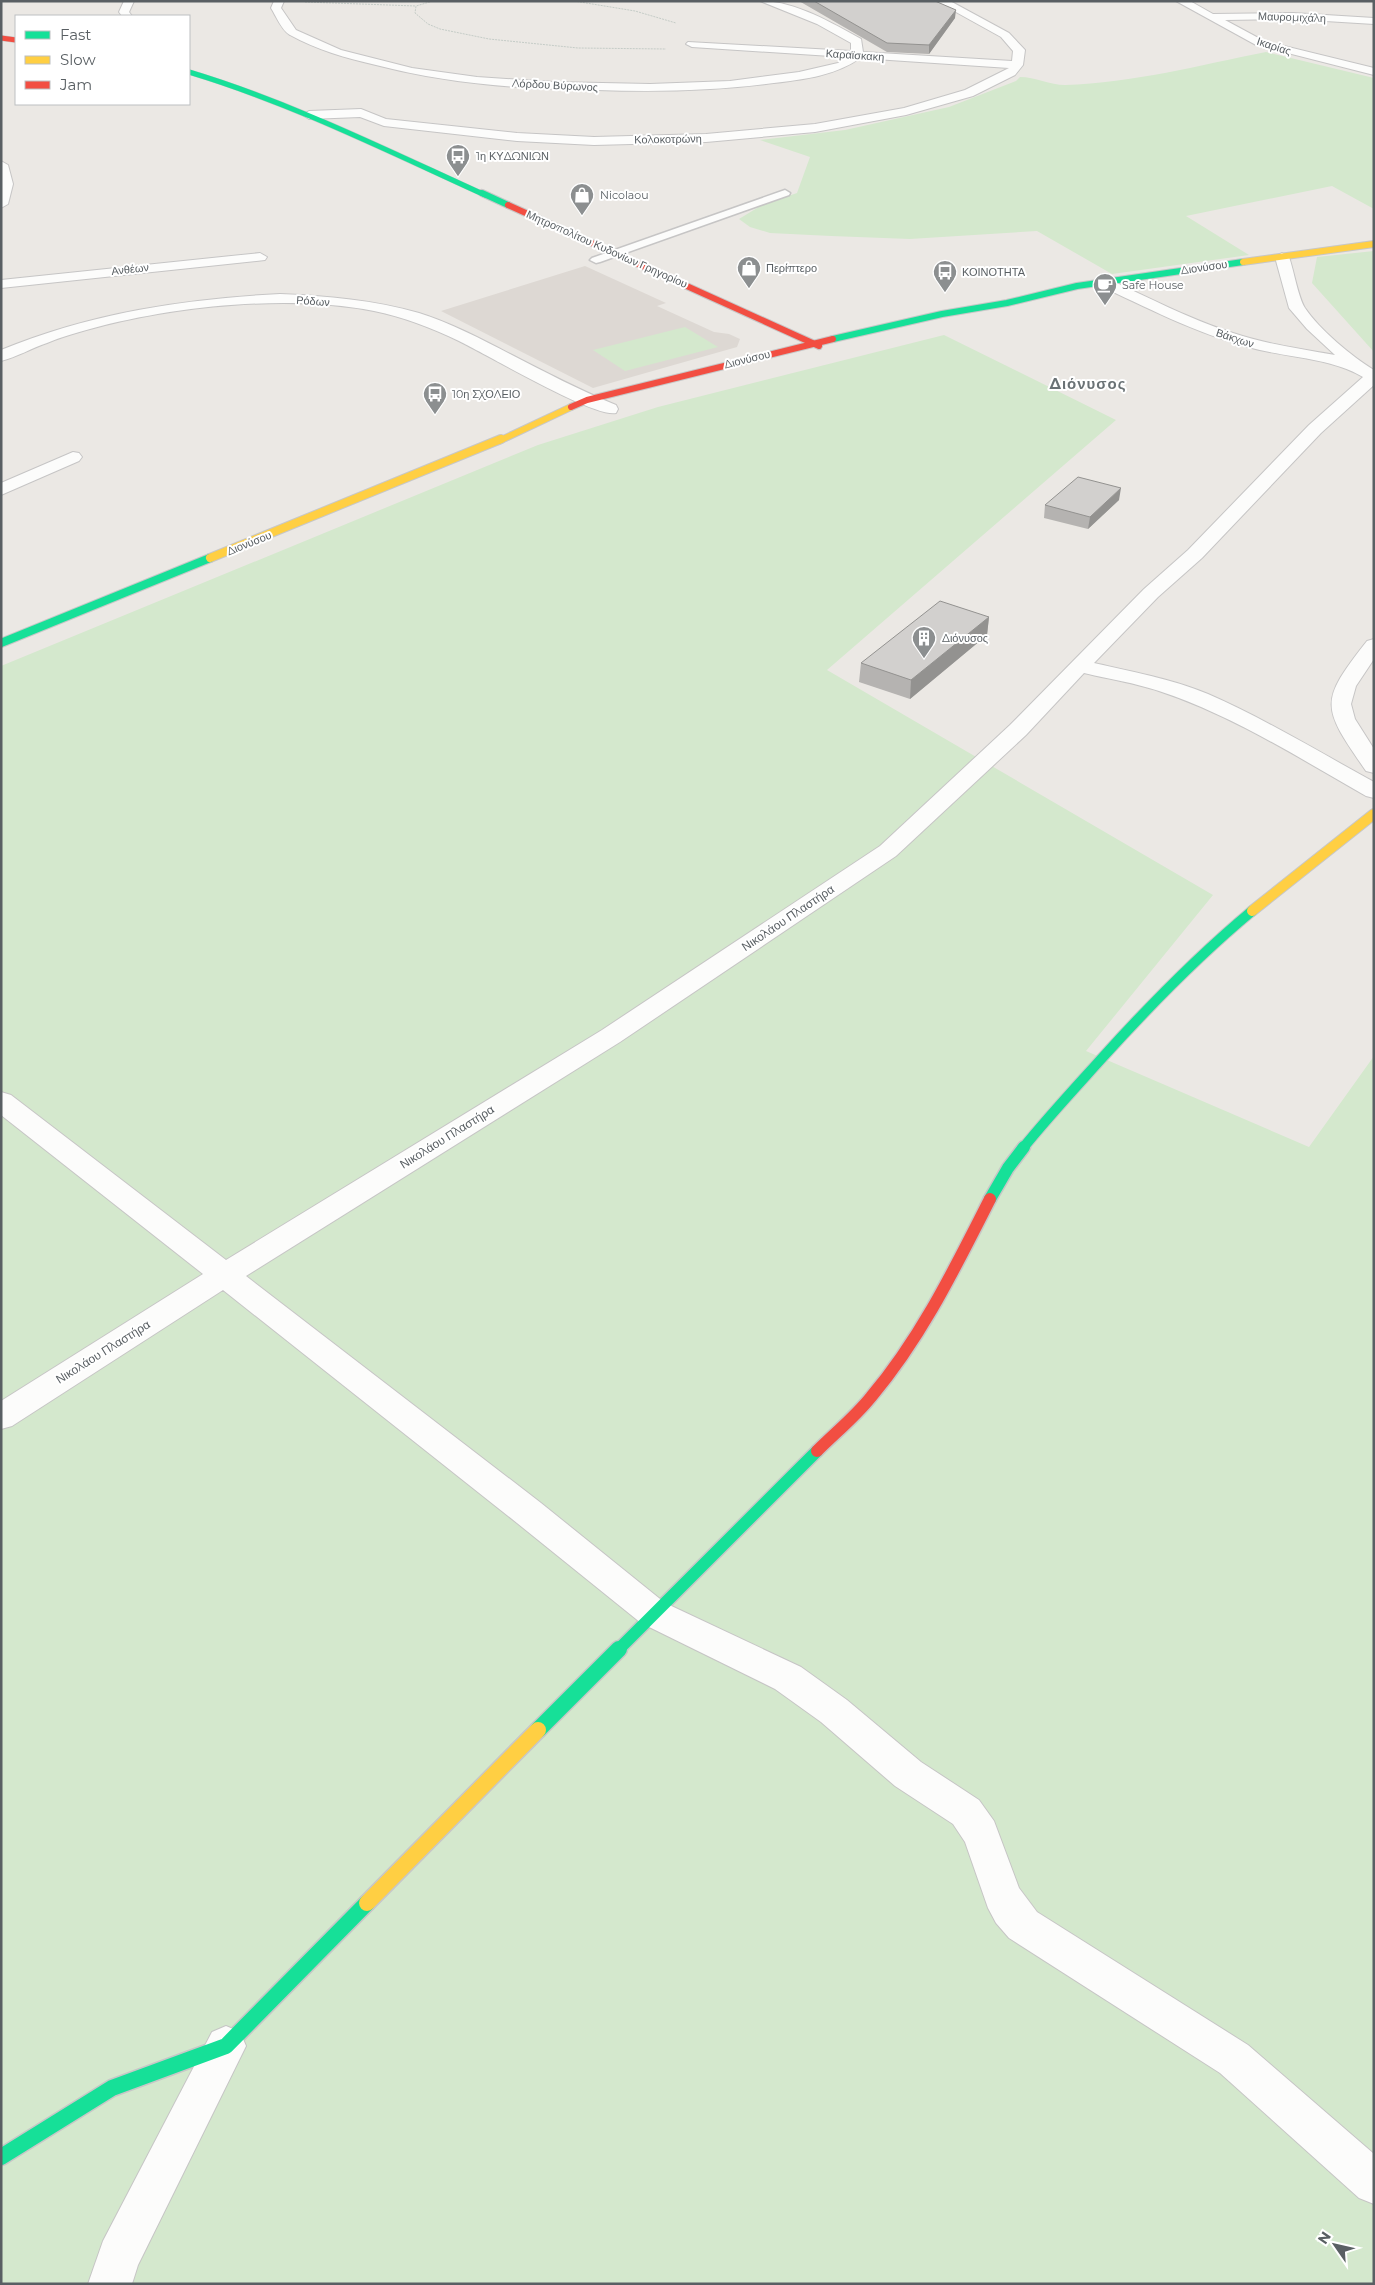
<svg xmlns="http://www.w3.org/2000/svg" width="1375" height="2285" viewBox="0 0 1375 2285" font-family="Montserrat,sans-serif">
	<rect width="100%" height="100%" fill="#ebe8e4"/>
	<path fill="#ddd8d3" d="M 585,266 L 666,303 L 657,306 L 714,332 L 729,334 L 740,339 L 737,347 L 593,388 L 441,311 Z"/>
	<path fill="#d4e8cd" d="M 1266,52 L 1374,78 L 1374,209 L 1332,186 L 1186,216 L 1249,255 L 1112,274 L 1037,231 L 910,239 L 831,236 L 770,233 L 750,227 L 739,219 L 762,205 L 797,193 L 810,157 L 760,140 L 845,130 L 949,107 L 1016,81 L 1020,77 C 1035,77 1050,85 1065,85 C 1133,83 1200,65 1266,52 Z
		M 1374,251 L 1374,352 L 1312,283 L 1317,257 Z
		M 685,327 L 718,347 L 625,371 L 593,350 Z
		M 944,335 L 1116,420 L 827,670 L 1213,895 L 1086,1051 L 1309,1147 L 1374,1056 L 1374,2284 L 1,2284 L 1,666 L 538,445 L 658,407 Z"/>
	<g fill="none" stroke-linecap="round" stroke-linejoin="round">
		<g stroke="#c6c5c5" stroke-width="3">
			<path id="lane" d="M 785,190 L 790,193 L 789,195 L 600,262 L 596,263 L 590,260 L 592,258 Z"/>
		</g>
		<g stroke="#c6c5c5" stroke-width="2">
			<path id="street" d="M 124,1 L 134,1 L 129,12 L 132,16 L 122,16 L 119,12 Z
				M 274,1 L 284,1 L 281,8 L 296,30 L 341,50 L 412,68 L 477,77 L 554,82 L 650,84 L 730,81 L 799,72 L 838,63 L 846,57 L 692,47 L 686,44 L 688,42 L 851,51 L 851,43 L 817,24 L 760,1 C 795,1 830,22 861,39 L 863,52 L 1012,61 L 1013,51 L 1001,37 L 936,1 L 950,1 L 1009,33 L 1025,50 L 1023,65 L 1015,75 L 973,96 L 906,115 L 815,132 L 706,142 L 594,145 L 517,141 L 384,126 L 360,117 L 309,119 L 303,115 L 309,111 L 361,109 L 386,119 L 517,133 L 594,137 L 706,134 L 815,124 L 904,108 L 965,90 L 1009,68 L 860,58 C 834,77 798,80 766,84 C 710,91 654,92 597,90 C 522,89 448,84 376,65 C 346,58 317,50 290,35 C 282,31 276,16 271,8 Z
				M 1176,1 L 1190,1 L 1213,14 L 1293,13 L 1374,18 L 1374,24 L 1293,19 L 1225,20 L 1264,41 L 1374,68 L 1374,75 L 1256,45 Z
				M 1,161 L 8,165 L 13,184 L 8,204 L 1,208 Z
				M 260,253 L 267,257 L 265,260 L 1,288 L 1,280 Z
				M 1282,253 L 1289,257 C 1294,271 1298,297 1305,308 C 1320,330 1351,356 1374,370 L 1374,385 L 1321,433 L 1202,558 L 1158,597 L 1094,663 C 1133,672 1172,679 1208,694 C 1265,719 1319,752 1374,782 L 1374,798 L 1366,796 C 1299,758 1232,715 1159,691 C 1135,683 1109,679 1084,673 L 1026,735 L 896,856 L 620,1042 L 246,1276 L 541,1503 L 665,1603 L 801,1667 L 847,1700 L 921,1762 L 979,1800 L 994,1821 L 1019,1888 L 1037,1912 L 1248,2045 L 1374,2154 L 1374,2204 L 1359,2198 L 1220,2073 L 1009,1938 L 996,1923 L 988,1908 L 965,1842 L 953,1824 L 895,1786 L 821,1722 L 775,1689 L 641,1623 L 517,1523 L 223,1290 L 12,1426 L 1,1429 L 1,1401 L 203,1274 L 1,1115 L 1,1092 L 11,1095 L 226,1260 L 602,1030 L 880,846 L 1010,725 L 1144,589 L 1188,550 L 1309,425 L 1363,377 C 1330,357 1286,358 1248,347 C 1195,333 1146,307 1096,284 L 1094,281 L 1096,278 L 1106,278 C 1148,297 1189,319 1233,333 C 1266,344 1301,349 1335,355 L 1307,329 L 1289,308 L 1275,257 Z
				M 280,294 C 328,296 374,300 419,313 C 451,323 481,339 510,354 C 545,372 579,390 616,405 L 618,409 L 616,413 C 594,418 486,354 459,341 C 432,328 404,317 374,311 C 289,294 174,306 90,329 C 76,333 61,337 47,343 C 32,348 17,357 1,361 L 1,350 C 91,313 184,299 280,294 Z
				M 73,452 L 79,453 L 82,457 L 79,461 L 1,495 L 1,483 Z
				M 1374,639 L 1374,659 L 1356,686 L 1351,704 L 1355,719 L 1374,749 L 1374,773 L 1366,771 C 1322,707 1318,703 1367,641 Z
				M 226,2026 L 240,2032 L 246,2046 L 138,2265 L 132,2284 L 88,2284 L 103,2241 L 212,2032 Z"/>
		</g>
		<g stroke="#c7c7c7" stroke-width="6">
			<path id="fast-far5" d="M 189,72 C 292,103 388,151 485,195"/>
		</g>
		<g stroke="#c7c7c7" stroke-width="8">
			<path id="fast-far4" d="M 482,193 L 508,205
				M 833,339 L 942,314 L 1007,303 L 1077,286 L 1243,262"/>
		</g>
		<g stroke="#c7c7c7" stroke-width="10">
			<path id="fast-far3" d="M 1,643 L 210,558"/>
		</g>
		<g stroke="#c7c7c7" stroke-width="12">
			<path id="fast-far2" d="M 1023,1148 C 1048,1117 1076,1087 1103,1057 C 1150,1005 1198,956 1252,911"/>
		</g>
		<g stroke="#c7c7c7" stroke-width="15">
			<path id="fast-far1" d="M 990,1199 L 1008,1168 L 1024,1147
				M 618,1650 L 817,1451"/>
		</g>
		<g stroke="#c7c7c7" stroke-width="19">
			<path id="fast" d="M 538,1730 L 619,1649
				M 1,2157 L 112,2088 L 226,2046 L 367,1903"/>
		</g>
		<g stroke="#c7c7c7" stroke-width="8">
			<path id="slow-far3" d="M 1243,262 L 1374,244
				M 499,441 L 571,407"/>
		</g>
		<g stroke="#c7c7c7" stroke-width="10">
			<path id="slow-far2" d="M 210,558 L 501,439"/>
		</g>
		<g stroke="#c7c7c7" stroke-width="12">
			<path id="slow-far1" d="M 1252,911 L 1374,814"/>
		</g>
		<g stroke="#c7c7c7" stroke-width="19">
			<path id="slow" d="M 367,1903 L 538,1730"/>
		</g>
		<g stroke="#c7c7c7" stroke-width="6">
			<path id="jam-far2" d="M 1,38 L 16,40"/>
		</g>
		<g stroke="#c7c7c7" stroke-width="8">
			<path id="jam-far1" d="M 508,205 L 819,346
				M 571,407 L 587,400 L 833,339"/>
		</g>
		<g stroke="#c7c7c7" stroke-width="15">
			<path id="jam" d="M 817,1451 C 835,1433 855,1417 871,1397 C 921,1338 955,1268 990,1199"/>
		</g>
		<path stroke="#c5ccc7" stroke-width="1" stroke-dasharray="2 1" stroke-linecap="butt" d="M 433,1 L 416,6 L 415,13 L 428,24 L 440,29 L 489,39 L 578,48 L 666,49
			M 574,1 L 635,11 L 676,23
			M 305,2 L 416,6"/>
		<use href="#lane" fill="#fcfcfb" fill-rule="evenodd"/>
		<use href="#street" fill="#fcfcfb" fill-rule="evenodd"/>
		<use href="#fast-far5" stroke="#16e098" stroke-width="5"/>
		<use href="#fast-far4" stroke="#16e098" stroke-width="6"/>
		<use href="#fast-far3" stroke="#16e098" stroke-width="8"/>
		<use href="#fast-far2" stroke="#16e098" stroke-width="10"/>
		<use href="#fast-far1" stroke="#16e098" stroke-width="12"/>
		<use href="#fast" stroke="#16e098" stroke-width="16"/>
		<use href="#slow-far3" stroke="#ffcf43" stroke-width="6"/>
		<use href="#slow-far2" stroke="#ffcf43" stroke-width="8"/>
		<use href="#slow-far1" stroke="#ffcf43" stroke-width="10"/>
		<use href="#slow" stroke="#ffcf43" stroke-width="16"/>
		<use href="#jam-far2" stroke="#f24e42" stroke-width="5"/>
		<use href="#jam-far1" stroke="#f24e42" stroke-width="6"/>
		<use href="#jam" stroke="#f24e42" stroke-width="12"/>
	</g>
	<path fill="#b5b3b1" d="M 799,1 L 935,1 L 955,18 L 929,54 L 887,52 Z
		M 1119,500 L 1088,529 L 1044,518 L 1045,505 Z
		M 989,617 L 987,635 L 910,699 L 859,682 L 861,663 Z"/>
	<path fill="#939290" d="M 956,10 L 955,18 L 929,54 L 929,45 Z
		M 1121,488 L 1119,500 L 1088,529 L 1090,517 Z
		M 989,617 L 987,635 L 910,699 L 911,680 Z"/>
	<path fill="#d2d0ce" stroke="#939290" d="M 814,1 L 935,1 L 956,10 L 929,45 L 887,43 Z
		M 1078,477 L 1121,488 L 1090,517 L 1045,505 Z
		M 940,601 L 989,617 L 911,680 L 861,663 Z"/>
	<defs>
		<g id="bus-pin" transform="scale(1.25)"><path d="M0 17L-7.5 6A9.5 9.5 0 1 1 7.5 6Z" fill="#8c8f90" stroke="#fff"/><path d="M-5-6H5V4H4V6H2V4H-2V6H-4V4H-5ZM-3.5-4V0h7V-4ZM-3.5 1.2v1.5H-2V1.2ZM2 1.2v1.5H3.5V1.2Z" fill="#fff"/></g>
		<g id="shop-pin" transform="scale(1.25)"><path d="M0 17L-7.5 6A9.5 9.5 0 1 1 7.5 6Z" fill="#8c8f90" stroke="#fff"/><path d="M-5-2.5h2.3a2.7 3.5 0 0 1 5.4 0H5L5.5 6h-11ZM-1.5-2.5h3a1.5 2.3 0 0 0-3 0Z" fill="#fff"/></g>
		<g id="cafe-pin" transform="scale(1.25)"><path d="M0 17L-7.5 6A9.5 9.5 0 1 1 7.5 6Z" fill="#8c8f90" stroke="#fff"/><path d="M-5.5-4.5H6V0H3Q3 3.5 0 3.5H-2.5Q-5.5 3.5-5.5 0ZM3-3.2v2h1.7v-2ZM-6 4.5H4V6H-6Z" fill="#fff"/></g>
		<g id="building-pin" transform="scale(1.25)"><path d="M0 17L-7.5 6A9.5 9.5 0 1 1 7.5 6Z" fill="#8c8f90" stroke="#fff"/><path d="M-4-6H4V6H1V3H-1V6H-4ZM-2.5-4.3h1.7v1.8h-1.7ZM.8-4.3h1.7v1.8H.8ZM-2.5-1h1.7V.8h-1.7ZM.8-1h1.7V.8H.8Z" fill="#fff"/></g>
	</defs>
	<g fill-rule="evenodd">
		<use href="#bus-pin" x="458" y="156"/>
		<use href="#shop-pin" x="582" y="195"/>
		<use href="#shop-pin" x="749" y="268"/>
		<use href="#bus-pin" x="945" y="272"/>
		<use href="#cafe-pin" x="1105" y="285"/>
		<use href="#bus-pin" x="435" y="394"/>
		<use href="#building-pin" x="924" y="638"/>
	</g>
	<g text-anchor="middle" stroke-width="4" stroke-linejoin="round" paint-order="stroke">
		<g font-size="11" fill="#595f63" stroke="#fff">
			<text transform="translate(1292 17) rotate(2)" y="4">Μαυρομιχάλη</text>
			<text transform="translate(1274 46) rotate(18)" y="4">Ικαρίας</text>
			<text transform="translate(855 55) rotate(4)" y="4">Καραϊσκακη</text>
			<text transform="translate(555 85) rotate(3)" y="4">Λόρδου Βύρωνος</text>
			<text transform="translate(668 139) rotate(-1)" y="4">Κολοκοτρώνη</text>
			<text transform="translate(607 249) rotate(24)" y="4">Μητροπολίτου Κυδονίων Γρηγορίου</text>
			<text transform="translate(1204 267) rotate(-8)" y="4">Διονύσου</text>
			<text transform="translate(130 269) rotate(-6)" y="4">Ανθέων</text>
			<text transform="translate(313 301) rotate(4)" y="4">Ρόδων</text>
			<text transform="translate(1235 338) rotate(18)" y="4">Βάκχων</text>
			<text transform="translate(747 359) rotate(-14)" y="4">Διονύσου</text>
			<text transform="translate(249 543) rotate(-22)" y="4">Διονύσου</text>
		</g>
		<g font-size="11" fill="#595f63" stroke="#fff" text-anchor="start">
			<text x="476" y="160">1η ΚΥΔΩΝΙΩΝ</text>
			<text x="600" y="199">Nicolaou</text>
			<text x="766" y="272">Περίπτερο</text>
			<text x="962" y="276">ΚΟΙΝΟΤΗΤΑ</text>
			<text x="1122" y="289">Safe House</text>
			<text x="452" y="398">10η ΣΧΟΛΕΙΟ</text>
			<text x="942" y="642">Διόνυσος</text>
		</g>
		<g font-size="12" fill="#595f63" stroke="#fff">
			<text transform="translate(788 918) rotate(-34)" y="4">Νικολάου Πλαστήρα</text>
			<text transform="translate(447 1137) rotate(-32)" y="4">Νικολάου Πλαστήρα</text>
			<text transform="translate(103 1352) rotate(-32)" y="4">Νικολάου Πλαστήρα</text>
		</g>
		<g font-size="15" font-weight="bold" letter-spacing="1" fill="#6a7275" stroke="#fff">
			<text x="1088" y="389">Διόνυσος</text>
		</g>
	</g>
	<rect width="1375" height="2285" fill="none" stroke="#595f63" stroke-width="5"/>
	<rect x="15" y="15" width="175" height="90" fill="#ffffff" stroke="#bdbfc1"/>
	<rect x="25" y="31" width="25" height="8" fill="#16e098" stroke="#bdbfc1"/>
	<text x="60" y="40" font-size="15" fill="#595f63">Fast</text>
	<rect x="25" y="56" width="25" height="8" fill="#ffcf43" stroke="#bdbfc1"/>
	<text x="60" y="65" font-size="15" fill="#595f63">Slow</text>
	<rect x="25" y="81" width="25" height="8" fill="#f24e42" stroke="#bdbfc1"/>
	<text x="60" y="90" font-size="15" fill="#595f63">Jam</text>
	<g transform="translate(1335 2245) rotate(304)" stroke="#ffffff" stroke-width="4" paint-order="stroke">
	<path d="M0-4L9 19L0 12L-9 19Z" fill="#595f63"/>
	<text y="-8" font-size="14" font-weight="bold" text-anchor="middle" fill="#595f63">N</text>
	</g>
</svg>
